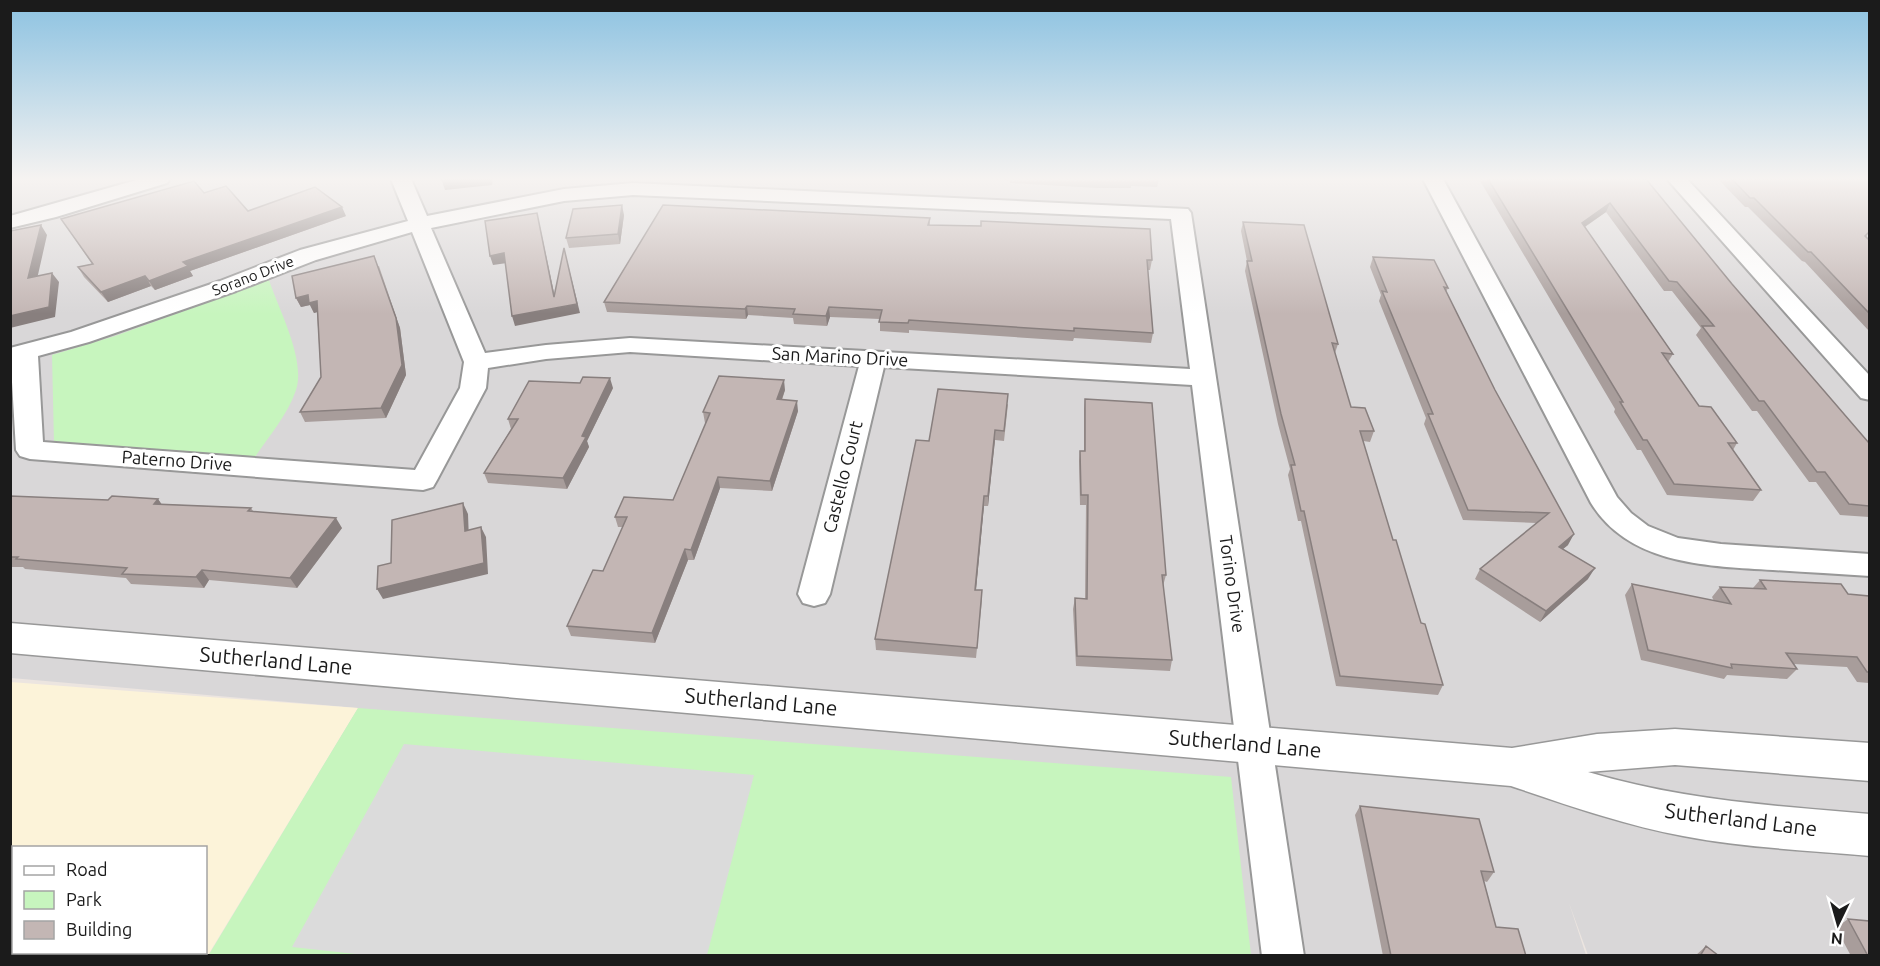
<svg xmlns="http://www.w3.org/2000/svg" width="1880" height="966" viewBox="0 0 1880 966" font-family="Ubuntu,sans-serif">
	<rect width="100%" height="100%" fill="#ece5e0"/>
	<path fill="#d9d7d8" d="M 10,179 L 1869,179 L 1869,955 L 1588,955 L 1569,903 L 1586,955 L 210,955 L 358,708 L 11,678 Z"/>
	<path fill="#fcf3d9" fill-rule="evenodd" d="M 10,682 L 358,708 L 208,955 L 11,955 ZM 14,848 L 206,848 L 206,952 L 14,952 Z"/>
	<path fill="#c7f5be" d="M 269,280 C 279,310 306,360 296,390 C 288,414 269,436 255,457 L 54,443 L 52,355 L 115,336 Z
		M 358,708 L 1231,777 L 1251,955 L 208,956 Z"/>
	<path fill="#dbdbdb" d="M 404,744 L 754,775 L 707,955 L 374,956 L 292,947 Z"/>
	<g fill="none" stroke-linecap="round" stroke-linejoin="round">
		<g stroke="#989898" stroke-width="4">
			<path id="minor" d="M 140,179 L 170,179 L 167,183 L 56,217 L 10,228 L 10,216 Z
				M 391,179 L 411,179 L 427,216 L 564,189 L 633,183 L 1188,209 L 1191,213 L 1304,956 L 1262,956 L 1192,385 L 884,367 L 830,594 L 825,603 L 814,606 L 803,603 L 798,594 L 859,366 L 630,352 L 546,359 L 488,368 L 486,388 L 437,480 L 433,487 L 423,490 L 30,459 L 20,456 L 16,450 L 10,348 L 71,332 L 220,281 L 300,250 L 408,221 ZM 633,195 L 1171,219 L 1190,369 L 630,338 L 546,345 L 485,353 L 431,228 L 564,201 ZM 412,232 L 464,362 L 460,388 L 415,470 L 43,442 L 38,356 L 89,342 L 236,291 L 316,260 Z
				M 1423,179 L 1443,179 L 1617,497 L 1631,513 L 1648,526 L 1678,538 L 1721,544 L 1870,554 L 1870,576 C 1837,574 1805,572 1773,570 C 1708,566 1629,565 1591,503 Z
				M 1667,179 L 1687,179 L 1870,376 L 1870,400 L 1861,398 Z"/>
		</g>
		<g stroke="#989898" stroke-width="3">
			<path id="tertiary" d="M 10,623 L 1512,748 L 1597,734 L 1675,729 L 1870,743 L 1870,781 L 1675,765 L 1588,772 C 1682,800 1773,806 1870,814 L 1870,856 C 1807,850 1744,848 1683,836 C 1624,825 1567,805 1511,786 L 10,653 Z"/>
		</g>
		<use href="#minor" fill="#fff" fill-rule="evenodd"/>
		<use href="#tertiary" fill="#fff" fill-rule="evenodd"/>
	</g>
	<path fill="#a89d9b" d="M 908,179 L 959,179 L 959,181 Z
		M 985,179 L 1159,179 L 1157,187 L 1131,186 L 1131,188 L 1097,188 L 1010,183 L 1010,181 Z
		M 1479,179 L 1646,179 L 1732,284 L 1869,443 L 1869,517 L 1840,515 L 1816,482 L 1809,482 L 1757,411 L 1752,411 L 1696,335 L 1701,328 L 1672,291 L 1664,291 L 1606,212 L 1585,227 L 1673,354 L 1668,362 L 1699,406 L 1737,443 L 1733,450 L 1761,490 L 1753,501 L 1667,495 L 1641,450 L 1637,450 L 1614,412 L 1615,409 Z
		M 1718,179 L 1869,179 L 1867,237 L 1869,240 L 1869,331 L 1805,262 L 1802,261 L 1748,207 L 1745,207 Z
		M 204,193 L 248,211 L 346,216 L 190,271 L 193,276 L 155,290 L 151,286 L 108,302 L 84,277 L 78,267 L 92,264 L 61,219 Z
		M 624,215 L 620,244 L 569,248 L 566,238 Z
		M 930,218 L 930,225 L 1152,260 L 1150,270 L 1148,270 L 1153,333 L 1151,343 L 1074,338 L 1073,341 L 909,330 L 909,333 L 880,331 L 880,319 L 830,317 L 827,326 L 794,324 L 793,318 L 748,315 L 746,319 L 607,312 L 604,302 Z
		M 1243,222 L 1338,344 L 1335,353 L 1351,407 L 1374,431 L 1370,442 L 1363,441 L 1393,540 L 1421,623 L 1443,685 L 1438,695 L 1336,686 L 1301,521 L 1298,521 L 1288,475 L 1290,469 L 1278,424 L 1245,271 L 1247,261 L 1241,231 Z
		M 1373,257 L 1448,288 L 1446,292 L 1568,545 L 1563,549 L 1588,579 L 1540,622 L 1475,579 L 1480,569 L 1537,523 L 1463,520 L 1424,424 L 1426,418 L 1379,301 L 1381,295 L 1370,267 Z
		M 379,266 L 400,328 L 406,375 L 386,418 L 305,422 L 300,412 L 321,377 L 317,312 L 314,313 L 310,305 L 301,307 L 296,298 Z
		M 613,388 L 587,441 L 589,447 L 567,489 L 488,483 L 484,473 L 511,429 L 508,419 Z
		M 785,390 L 782,400 L 798,411 L 772,491 L 720,488 L 694,560 L 688,560 L 655,643 L 571,636 L 567,626 L 603,571 L 623,527 L 618,527 L 615,517 L 673,500 L 706,423 L 705,423 L 703,412 Z
		M 1085,399 L 1166,575 L 1163,586 L 1172,660 L 1170,671 L 1076,666 L 1073,609 L 1075,598 L 1085,599 L 1086,505 L 1080,505 L 1079,461 L 1080,451 L 1084,451 L 1084,409 Z
		M 1008,404 L 1004,441 L 995,440 L 988,506 L 984,506 L 976,590 L 982,600 L 976,658 L 876,650 L 875,639 L 929,441 Z
		M 10,496 L 108,500 L 158,499 L 161,504 L 251,508 L 253,511 L 342,528 L 297,588 L 209,580 L 204,588 L 131,584 L 126,578 L 25,569 L 23,567 L 10,567 Z
		M 1760,580 L 1848,594 L 1869,596 L 1869,683 L 1857,682 L 1847,667 L 1794,664 L 1797,669 L 1787,679 L 1727,675 L 1724,679 L 1641,660 L 1625,595 L 1632,584 L 1714,601 L 1712,597 L 1720,587 L 1753,588 Z
		M 1360,806 L 1494,872 L 1487,882 L 1484,881 L 1496,927 L 1526,956 L 1383,956 L 1355,815 Z
		M 1848,919 L 1869,956 L 1851,956 L 1836,928 Z
		M 1706,946 L 1719,956 L 1695,956 Z"/>
	<path fill="#887f7e" d="M 464,179 L 493,179 L 492,185 L 445,190 L 442,181 Z
		M 1610,203 L 1606,212 L 1577,232 L 1582,223 Z
		M 622,205 L 624,215 L 620,244 L 618,234 Z
		M 342,207 L 346,216 L 190,271 L 193,276 L 155,290 L 149,281 L 183,262 Z
		M 537,213 L 539,222 L 557,307 L 554,297 Z
		M 41,225 L 47,235 L 35,288 L 28,278 Z
		M 564,248 L 580,313 L 515,326 L 512,316 L 577,304 Z
		M 504,253 L 507,263 L 493,265 L 490,256 Z
		M 374,256 L 400,328 L 406,375 L 386,418 L 381,408 Z
		M 52,273 L 59,282 L 55,317 L 10,328 L 10,316 Z
		M 145,276 L 151,286 L 108,302 L 101,292 Z
		M 308,295 L 317,301 L 321,311 L 314,313 L 310,305 L 301,307 L 296,298 Z
		M 747,306 L 748,315 L 746,319 L 745,309 Z
		M 829,307 L 830,317 L 827,326 L 826,316 Z
		M 610,378 L 613,388 L 587,441 L 589,447 L 567,489 L 563,478 L 582,436 Z
		M 784,380 L 785,390 L 778,410 L 777,399 Z
		M 797,401 L 798,411 L 772,491 L 770,481 Z
		M 995,430 L 995,440 L 988,506 L 988,496 Z
		M 718,477 L 720,488 L 694,560 L 691,550 Z
		M 984,496 L 984,506 L 975,600 L 975,590 Z
		M 158,499 L 165,509 L 154,504 Z
		M 463,503 L 468,514 L 469,541 L 465,531 Z
		M 336,518 L 342,528 L 297,588 L 290,578 Z
		M 481,527 L 486,537 L 488,574 L 383,599 L 377,589 Z
		M 1574,534 L 1568,545 L 1553,557 L 1559,547 Z
		M 685,549 L 688,560 L 655,643 L 652,633 Z
		M 1595,568 L 1588,579 L 1540,622 L 1546,611 Z
		M 202,570 L 209,580 L 204,588 L 196,577 Z"/>
	<path fill="#c3b6b4" stroke="#887f7e" stroke-width="1.5" d="M 442,179 L 464,179 L 442,181 Z
		M 1488,179 L 1646,179 L 1732,284 L 1869,443 L 1869,506 L 1849,504 L 1825,472 L 1817,472 L 1764,401 L 1759,401 L 1702,326 L 1714,326 L 1677,282 L 1669,281 L 1610,203 L 1582,223 L 1673,354 L 1662,353 L 1699,406 L 1711,407 L 1737,443 L 1728,443 L 1761,490 L 1674,484 L 1647,440 L 1643,440 L 1620,402 L 1623,402 Z
		M 1732,179 L 1869,179 L 1869,232 L 1865,236 L 1869,240 L 1869,313 L 1811,252 L 1808,252 L 1754,198 L 1750,198 Z
		M 194,181 L 204,193 L 226,186 L 248,211 L 315,187 L 342,207 L 183,262 L 188,266 L 149,281 L 145,276 L 101,292 L 78,267 L 93,264 L 61,219 Z
		M 622,205 L 618,234 L 566,238 L 573,209 Z
		M 663,205 L 930,218 L 928,225 L 981,226 L 981,221 L 1150,229 L 1152,260 L 1147,260 L 1153,333 L 1074,328 L 1074,331 L 909,320 L 908,323 L 879,322 L 882,310 L 829,307 L 826,316 L 793,314 L 795,309 L 747,306 L 745,309 L 604,302 Z
		M 537,213 L 554,297 L 564,248 L 577,304 L 512,316 L 504,253 L 490,256 L 485,221 Z
		M 1243,222 L 1304,225 L 1338,344 L 1332,343 L 1351,407 L 1365,408 L 1374,431 L 1360,431 L 1393,540 L 1396,540 L 1421,623 L 1425,624 L 1443,685 L 1340,676 L 1304,511 L 1301,511 L 1291,465 L 1295,465 L 1281,414 L 1247,261 L 1252,261 Z
		M 41,225 L 28,278 L 52,273 L 49,307 L 10,316 L 10,231 Z
		M 374,256 L 396,318 L 402,365 L 381,408 L 300,412 L 321,377 L 317,301 L 309,303 L 308,295 L 296,298 L 292,276 Z
		M 1373,257 L 1434,260 L 1448,288 L 1444,287 L 1495,390 L 1574,534 L 1559,547 L 1595,568 L 1546,611 L 1480,569 L 1549,513 L 1468,510 L 1428,414 L 1433,414 L 1382,291 L 1387,292 Z
		M 719,376 L 784,380 L 777,399 L 797,401 L 770,481 L 718,477 L 691,550 L 685,549 L 652,633 L 567,626 L 593,570 L 603,571 L 627,517 L 615,517 L 624,497 L 673,500 L 710,413 L 703,412 Z
		M 583,377 L 610,378 L 582,436 L 586,437 L 563,478 L 484,473 L 518,419 L 508,419 L 529,381 L 580,383 Z
		M 938,389 L 1008,394 L 1004,431 L 995,430 L 988,496 L 984,496 L 975,590 L 982,590 L 977,648 L 875,639 L 916,440 L 929,441 Z
		M 1085,399 L 1152,403 L 1166,575 L 1162,575 L 1172,660 L 1077,656 L 1075,598 L 1087,599 L 1088,495 L 1081,495 L 1080,451 L 1085,451 Z
		M 10,496 L 108,500 L 112,496 L 158,499 L 154,504 L 251,508 L 248,511 L 336,518 L 290,578 L 202,570 L 196,577 L 122,574 L 127,568 L 16,559 L 18,557 L 10,557 Z
		M 463,503 L 465,531 L 481,527 L 484,563 L 377,589 L 378,566 L 391,563 L 392,520 Z
		M 1760,580 L 1841,584 L 1848,594 L 1869,596 L 1869,672 L 1867,672 L 1857,657 L 1786,653 L 1797,669 L 1731,664 L 1732,668 L 1648,650 L 1632,584 L 1731,604 L 1720,587 L 1766,589 Z
		M 1360,806 L 1479,819 L 1494,872 L 1481,871 L 1496,927 L 1518,929 L 1526,956 L 1391,956 Z
		M 1848,919 L 1869,921 L 1869,956 L 1868,956 Z
		M 1706,946 L 1719,956 L 1700,956 Z"/>
	<linearGradient id="sky" x2="0" y2="1"><stop stop-color="#8cc2e1"/><stop offset="0.57" stop-color="#f6f3f1"/><stop offset="1" stop-color="#f6f3f1" stop-opacity="0"/></linearGradient>
	<rect width="1880" height="314" fill="url(#sky)"/>
	<g text-anchor="middle" stroke-width="6" stroke-linejoin="round" paint-order="stroke">
		<g font-size="15" fill="#1b1b1b" stroke="#fff">
			<text transform="translate(253 276) rotate(-21)" y="5">Sorano Drive</text>
		</g>
		<g font-size="18" fill="#1b1b1b" stroke="#fff">
			<text transform="translate(840 357) rotate(3)" y="6">San Marino Drive</text>
			<text transform="translate(177 461) rotate(4)" y="6">Paterno Drive</text>
			<text transform="translate(843 477) rotate(-76)" y="6">Castello Court</text>
			<text transform="translate(1232 584) rotate(82)" y="6">Torino Drive</text>
		</g>
		<g font-size="21" fill="#1b1b1b" stroke="#fff">
			<text transform="translate(276 661) rotate(5)" y="7">Sutherland Lane</text>
			<text transform="translate(761 702) rotate(5)" y="7">Sutherland Lane</text>
			<text transform="translate(1245 744) rotate(5)" y="7">Sutherland Lane</text>
			<text transform="translate(1741 820) rotate(7)" y="7">Sutherland Lane</text>
		</g>
	</g>
	<rect width="1880" height="966" fill="none" stroke="#1b1b1b" stroke-width="24"/>
	<rect x="12" y="846" width="195" height="108" fill="#ffffff" stroke="#a4a4a4" stroke-width="1.5"/>
	<rect x="24" y="866" width="30" height="9" fill="#ffffff" stroke="#a4a4a4" stroke-width="1.5"/>
	<text x="66" y="876" font-size="18" fill="#1b1b1b">Road</text>
	<rect x="24" y="891" width="30" height="18" fill="#c7f5be" stroke="#a4a4a4" stroke-width="1.5"/>
	<text x="66" y="906" font-size="18" fill="#1b1b1b">Park</text>
	<rect x="24" y="921" width="30" height="18" fill="#c3b6b4" stroke="#a4a4a4" stroke-width="1.5"/>
	<text x="66" y="936" font-size="18" fill="#1b1b1b">Building</text>
	<g transform="translate(1838 924) rotate(185)" stroke="#ffffff" stroke-width="4.5" paint-order="stroke">
	<path d="M0-4.5L10 22L0 15L-10 22Z" fill="#1b1b1b"/>
	<text y="-9" font-size="16" font-weight="bold" text-anchor="middle" fill="#1b1b1b">N</text>
	</g>
</svg>
